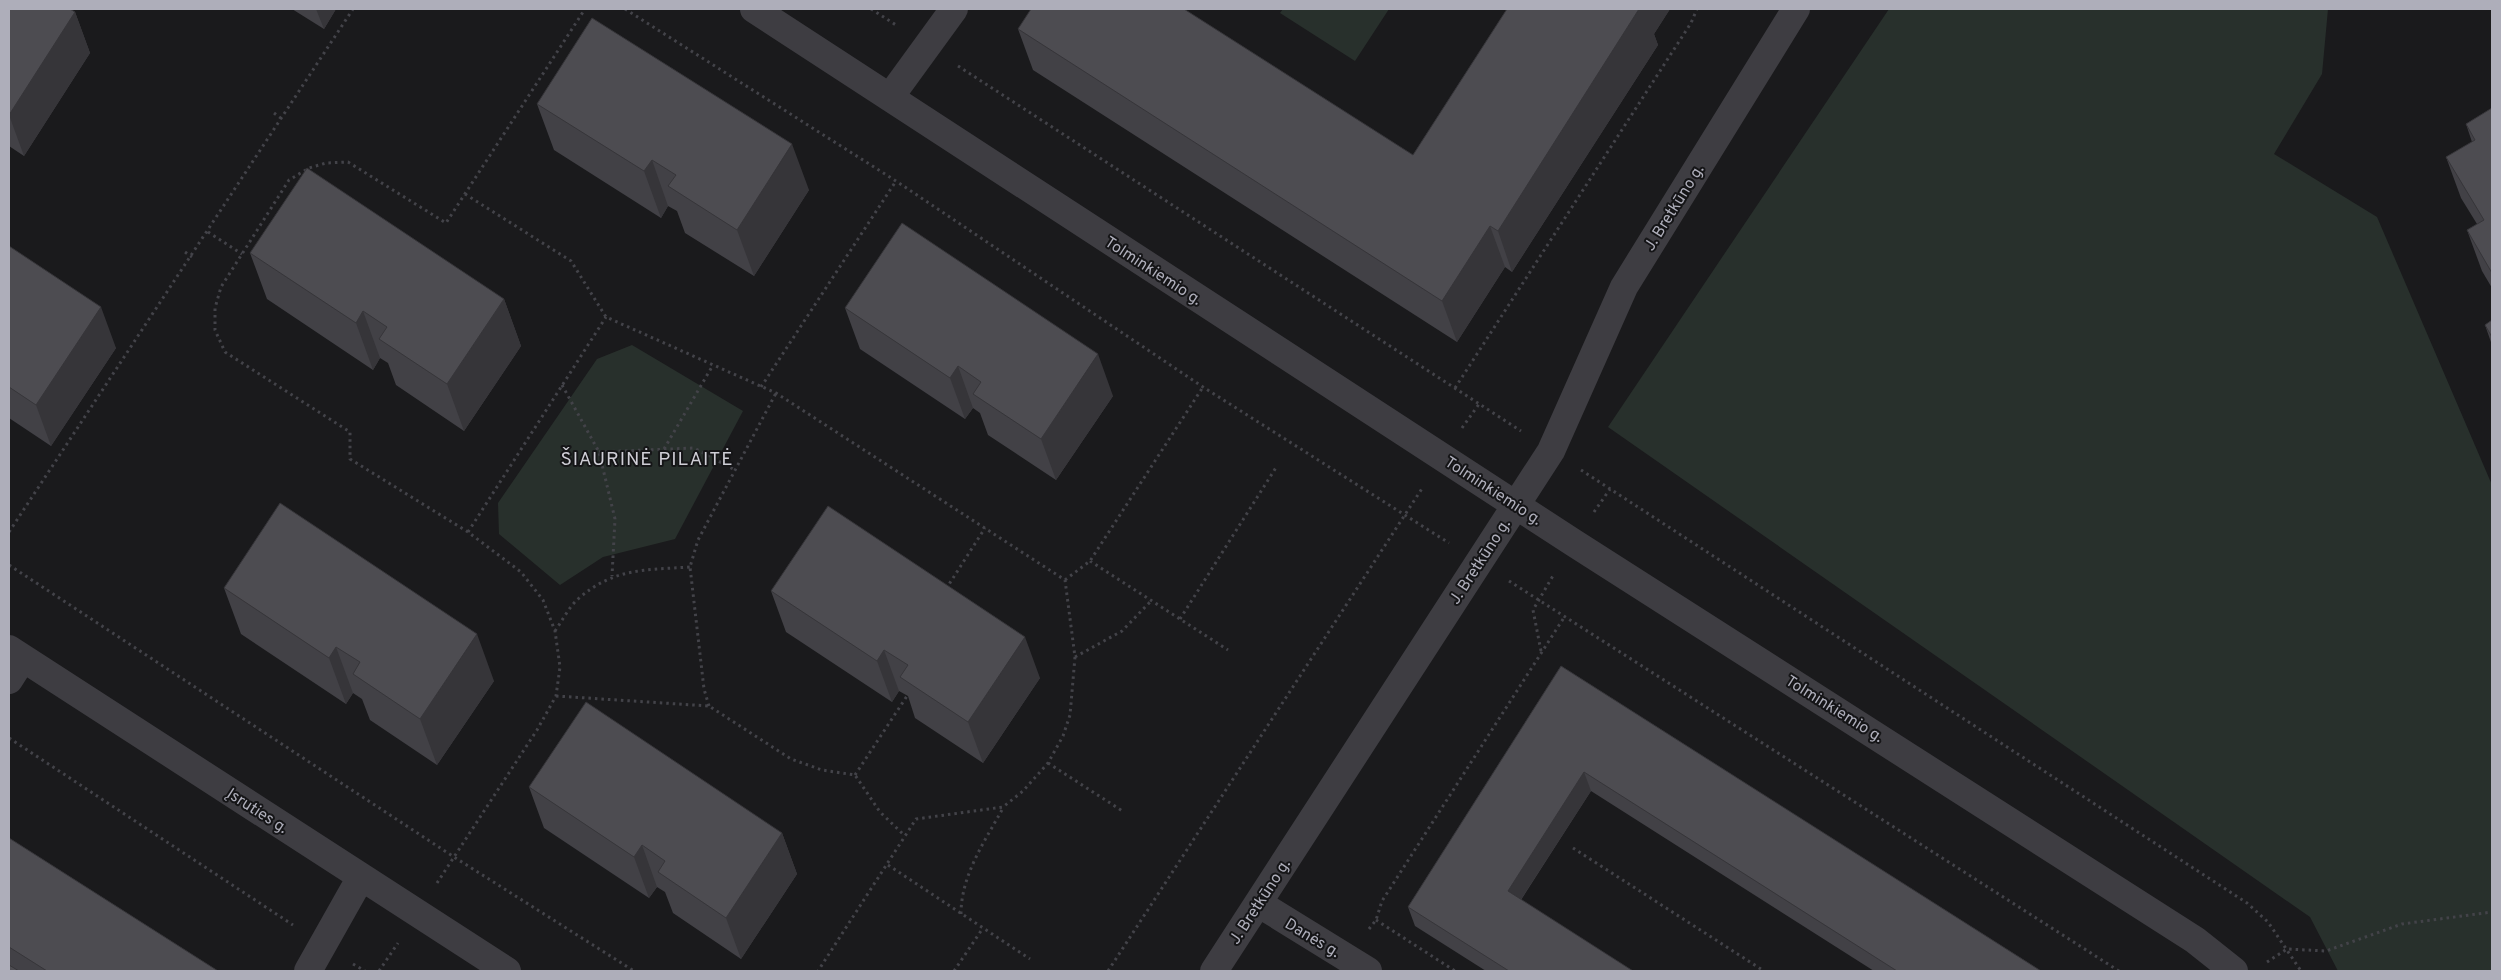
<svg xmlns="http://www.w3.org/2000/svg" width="2501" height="980" viewBox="0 0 2501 980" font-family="Overpass,sans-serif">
	<rect width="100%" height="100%" fill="#1a1a1c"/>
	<path fill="#28302c" d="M 1283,9 L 1389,9 L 1355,61 L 1280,13 Z
		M 1889,9 L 2328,9 L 2322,74 L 2274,154 L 2377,217 L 2492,485 L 2492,971 L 2338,971 L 2310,917 L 1608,427 Z
		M 632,345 L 743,411 L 675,539 L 603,557 L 560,585 L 499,534 L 498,503 L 597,359 Z"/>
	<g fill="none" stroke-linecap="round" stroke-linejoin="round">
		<path stroke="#434349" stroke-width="3" stroke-dasharray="2.5 4" stroke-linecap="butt" d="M 625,9 L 896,181 L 1203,387 L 1449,543
			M 871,9 L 896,25
			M 958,66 L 1521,431
			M 274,113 L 282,119
			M 465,194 L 571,261 L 606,317 L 776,393 L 1065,580 L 1075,657 L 1070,715 L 1063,736 L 1048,763 L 1023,791 L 1003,807 L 916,819 L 818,971
			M 208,232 L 242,254
			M 185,252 L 192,257
			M 562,385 L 599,452 L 615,519 L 612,576
			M 761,387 L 896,181
			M 1455,388 L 1691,23 L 1697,9
			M 1462,428 L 1479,404
			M 664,449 L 713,365
			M 599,452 L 694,448 L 735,470
			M 1581,470 L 2247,903 L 2268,922 L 2301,971
			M 1594,512 L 1610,489
			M 9,532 L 353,9
			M 468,532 L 606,317
			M 1090,561 L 1228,650
			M 9,565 L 454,857 L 634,971
			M 1065,580 L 1090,561 L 1203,387
			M 1509,581 L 2119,971
			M 946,589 L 985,528
			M 1180,619 L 1277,466
			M 555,631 C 562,621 569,607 578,599 C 613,568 645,570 690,567
			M 1541,651 L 1533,610 L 1554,574
			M 1075,657 L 1122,631 L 1151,601
			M 556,696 L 709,706 L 791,759 L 822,770 L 855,775 L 880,812 L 905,836
			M 709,706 L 704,689 L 690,567 L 698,540 L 776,393
			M 9,738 L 293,925
			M 1048,763 L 1124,812
			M 855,775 L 907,696
			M 1573,848 L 1764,971
			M 888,865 L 1030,959
			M 437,883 L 537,730 L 556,696 L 560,667 L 555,631 L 543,600 L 521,572 L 468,532 L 350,459 L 350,432 L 225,352 L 215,330 L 215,308 L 221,287 L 289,180 L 309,168 L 326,163 L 348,162 L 446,223 L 585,9
			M 961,914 C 961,875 985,841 1003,808
			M 1376,920 L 1455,971
			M 1369,929 L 1376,920 L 1382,901 L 1565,616
			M 2267,962 L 2287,949 L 2326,951 L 2402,924 L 2492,912
			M 353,964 L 365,971
			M 379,971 L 398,943
			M 954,971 L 983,928
			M 1108,971 L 1423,487"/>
		<path stroke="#3e3d42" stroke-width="28" d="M 754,9 L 1574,543 L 2195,940 L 2234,971
			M 890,97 L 954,9
			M 9,649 L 507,971
			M 9,680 L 23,658
			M 1258,903 L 1368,971
			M 308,971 L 361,877
			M 1214,971 L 1551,451 L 1624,287 L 1796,9"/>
	</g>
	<path fill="#424146" d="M 9,9 L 75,12 L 90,53 L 24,156 L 9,146 Z
		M 292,9 L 336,9 L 324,29 Z
		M 1507,9 L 1670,9 L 1654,34 L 1658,45 L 1512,272 L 1505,267 L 1457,342 L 1033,70 L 1018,29 L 1413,155 Z
		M 537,104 L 809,190 L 754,276 L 685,233 L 677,211 L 668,206 L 661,218 L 554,150 Z
		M 2492,108 L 2492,288 L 2482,271 L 2467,230 L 2477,224 L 2461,198 L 2446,157 L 2472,142 L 2466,124 Z
		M 9,246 L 116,348 L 51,446 L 9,418 Z
		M 250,253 L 504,299 L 521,346 L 464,431 L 396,385 L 388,363 L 380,358 L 373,370 L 267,299 Z
		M 845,308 L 1113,396 L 1056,480 L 988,435 L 980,413 L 973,408 L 965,419 L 860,349 Z
		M 2492,320 L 2492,345 L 2485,325 Z
		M 224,588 L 494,681 L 437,765 L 370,720 L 362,699 L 353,693 L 346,704 L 241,634 Z
		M 771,591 L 1040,678 L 983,763 L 915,718 L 908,696 L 899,691 L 892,702 L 786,632 Z
		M 1561,666 L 2041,971 L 1874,971 L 1591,791 L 1521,900 L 1633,971 L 1486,971 L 1415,926 L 1408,907 Z
		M 529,787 L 782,833 L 797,874 L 741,959 L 673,913 L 665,892 L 657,887 L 649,898 L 544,828 Z
		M 9,838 L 218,971 L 9,971 Z"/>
	<path fill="#363539" d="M 316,9 L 336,9 L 324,29 Z
		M 1639,9 L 1670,9 L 1654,34 L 1658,45 L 1512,272 L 1498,231 Z
		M 75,12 L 90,53 L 24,156 L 9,115 Z
		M 792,144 L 809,190 L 754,276 L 737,230 Z
		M 652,160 L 668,206 L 661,218 L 644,171 Z
		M 1490,226 L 1505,267 L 1457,342 L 1442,301 Z
		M 504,299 L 521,346 L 464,431 L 447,384 Z
		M 101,307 L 116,348 L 51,446 L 36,405 Z
		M 363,311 L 380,358 L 373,370 L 356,323 Z
		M 1098,354 L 1113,396 L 1056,480 L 1041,439 Z
		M 958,366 L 973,408 L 965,419 L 950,378 Z
		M 477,634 L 494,681 L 437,765 L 420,719 Z
		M 1025,637 L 1040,678 L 983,763 L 968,722 Z
		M 336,647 L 353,693 L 346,704 L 329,658 Z
		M 884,650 L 899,691 L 892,702 L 877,661 Z
		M 1584,772 L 1591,791 L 1514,910 L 1508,891 Z
		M 782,833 L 797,874 L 741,959 L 726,918 Z
		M 642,845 L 657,887 L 649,898 L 634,857 Z"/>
	<path fill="#4d4c51" stroke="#363539" d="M 9,9 L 70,9 L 75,12 L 9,115 Z
		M 1031,9 L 1184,9 L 1413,155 L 1507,9 L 1639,9 L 1498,231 L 1490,226 L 1442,301 L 1018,29 Z
		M 592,18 L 792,144 L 737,230 L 668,186 L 676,175 L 652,160 L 644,171 L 537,104 Z
		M 2492,108 L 2492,273 L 2467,230 L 2484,220 L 2446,157 L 2475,140 L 2466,124 Z
		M 307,168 L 504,299 L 447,384 L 379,339 L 387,327 L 363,311 L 356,323 L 250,253 Z
		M 902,223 L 1098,354 L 1041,439 L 973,394 L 981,382 L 958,366 L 950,378 L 845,308 Z
		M 9,246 L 101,307 L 36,405 L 9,387 Z
		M 2492,320 L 2492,337 L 2485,325 Z
		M 280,503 L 477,634 L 420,719 L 353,674 L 360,662 L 336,647 L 329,658 L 224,588 Z
		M 828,506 L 1025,637 L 968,722 L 900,677 L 908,665 L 884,650 L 877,661 L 771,591 Z
		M 1561,666 L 2041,971 L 1897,971 L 1584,772 L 1508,891 L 1633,971 L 1509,971 L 1408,907 Z
		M 586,702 L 782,833 L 726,918 L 658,872 L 665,861 L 642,845 L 634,857 L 529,787 Z
		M 9,838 L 218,971 L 47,971 L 9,947 Z
		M 9,965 L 19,971 L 9,971 Z"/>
	<g text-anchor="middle" stroke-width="4" stroke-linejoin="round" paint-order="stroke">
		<g font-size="16" fill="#aeaeba" stroke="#151517">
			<text transform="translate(1673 207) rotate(-58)" y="6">J. Bretkūno g.</text>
			<text transform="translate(1154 270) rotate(33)" y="6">Tolminkiemio g.</text>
			<text transform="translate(1494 490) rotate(33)" y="6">Tolminkiemio g.</text>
			<text transform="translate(1479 561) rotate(-57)" y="6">J. Bretkūno g.</text>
			<text transform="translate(1835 708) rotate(32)" y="6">Tolminkiemio g.</text>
			<text transform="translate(258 810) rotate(33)" y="6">Įsruties g.</text>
			<text transform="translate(1259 901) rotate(-57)" y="6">J. Bretkūno g.</text>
			<text transform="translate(1313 937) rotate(31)" y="6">Danės g.</text>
		</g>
		<g font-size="19" letter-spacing="1" fill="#cfced6" stroke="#151517">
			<text x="647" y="465">ŠIAURINĖ PILAITĖ</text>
		</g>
	</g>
	<rect width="2501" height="980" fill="none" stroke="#aeaeba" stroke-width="20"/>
</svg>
